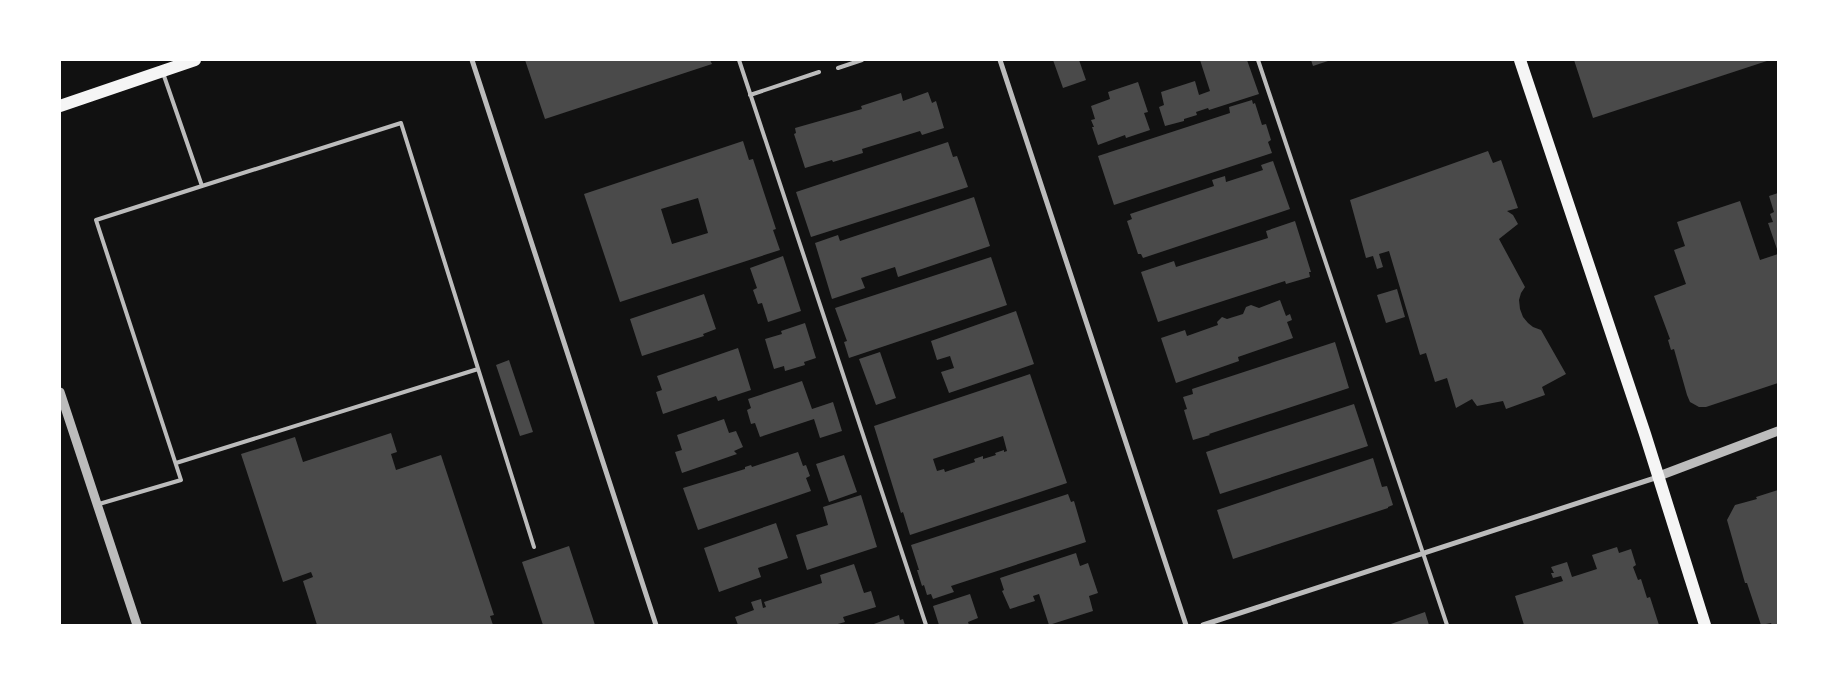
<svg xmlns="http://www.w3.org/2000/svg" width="1838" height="685" viewBox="0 0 1838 685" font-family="Jost,sans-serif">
	<rect width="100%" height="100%" fill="#111"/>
	<path fill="#4a4a4a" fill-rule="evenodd" d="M 525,60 L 710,60 L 712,64 L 545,119 Z
		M 1053,60 L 1079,60 L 1086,80 L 1063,88 Z
		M 1200,60 L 1247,60 L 1259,94 L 1209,110 L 1208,108 L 1196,112 L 1197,115 L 1184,119 L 1184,121 L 1165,126 L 1159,107 L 1164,105 L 1161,92 L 1195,81 L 1199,95 L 1210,91 Z
		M 1311,60 L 1331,60 L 1313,66 Z
		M 1574,60 L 1770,60 L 1593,118 Z
		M 1138,82 L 1148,112 L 1144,113 L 1150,130 L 1126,138 L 1125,135 L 1098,145 L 1092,127 L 1094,127 L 1091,120 L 1095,119 L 1091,106 L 1110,99 L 1108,92 Z
		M 928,92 L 932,103 L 936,101 L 944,128 L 922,135 L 920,131 L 862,149 L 863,153 L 833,162 L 832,160 L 805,168 L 794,134 L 796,133 L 795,128 L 862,109 L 861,106 L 901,93 L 903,101 Z
		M 1252,100 L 1253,104 L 1255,103 L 1262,125 L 1266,124 L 1271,140 L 1268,142 L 1272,153 L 1114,205 L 1098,156 L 1230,113 L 1229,107 Z
		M 743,141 L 749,160 L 753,159 L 776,229 L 773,230 L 780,250 L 620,302 L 584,194 ZM 698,198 L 708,233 L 672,244 L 661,209 Z
		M 948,142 L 953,157 L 957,156 L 968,187 L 811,237 L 796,192 Z
		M 1488,151 L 1493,163 L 1501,160 L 1518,208 L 1507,211 L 1513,215 L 1518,224 L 1499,239 L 1525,287 L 1521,293 L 1519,300 L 1520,309 L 1523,317 L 1528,323 L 1533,327 L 1541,330 L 1566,374 L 1542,387 L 1545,395 L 1506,409 L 1503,401 L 1477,406 L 1472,399 L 1456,408 L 1447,378 L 1435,382 L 1426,353 L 1420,355 L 1389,251 L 1379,254 L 1383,267 L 1377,269 L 1373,256 L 1366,258 L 1350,200 Z
		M 1273,161 L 1290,209 L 1143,258 L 1141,254 L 1138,254 L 1127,221 L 1132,219 L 1130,214 L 1214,186 L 1212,180 L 1225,176 L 1226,182 L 1263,170 L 1261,165 Z
		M 1778,193 L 1778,252 L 1768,223 L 1773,222 L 1770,214 L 1774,212 L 1769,196 Z
		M 974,197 L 990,246 L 898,277 L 895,267 L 861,278 L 865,288 L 832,299 L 815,243 L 838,235 L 840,241 Z
		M 1740,201 L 1760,260 L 1778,254 L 1778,383 L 1706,407 L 1699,407 L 1690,402 L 1687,395 L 1674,349 L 1671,350 L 1668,340 L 1670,339 L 1654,296 L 1686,284 L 1674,250 L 1685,246 L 1677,222 Z
		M 1295,221 L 1311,272 L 1309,272 L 1310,277 L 1286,284 L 1285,281 L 1158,322 L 1141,272 L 1174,261 L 1176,267 L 1268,238 L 1266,231 Z
		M 783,256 L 801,311 L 768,322 L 762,303 L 758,304 L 753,290 L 757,288 L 750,268 Z
		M 991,257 L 1007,305 L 849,358 L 844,342 L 847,341 L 835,308 Z
		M 1397,289 L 1405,317 L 1386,323 L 1377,295 Z
		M 704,294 L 716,329 L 703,334 L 704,336 L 642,356 L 630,319 Z
		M 1280,300 L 1286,316 L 1290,314 L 1292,320 L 1287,322 L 1293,338 L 1238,357 L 1239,361 L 1176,383 L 1161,338 L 1185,330 L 1187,336 L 1218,325 L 1217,322 L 1222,317 L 1227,319 L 1243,314 L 1246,307 L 1251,305 L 1259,308 Z
		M 1016,311 L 1034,364 L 949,393 L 941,372 L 954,368 L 950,356 L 937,360 L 931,341 Z
		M 805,323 L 816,358 L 804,362 L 805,365 L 785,371 L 784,366 L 774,369 L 765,339 L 782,334 L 781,331 Z
		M 1335,342 L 1349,388 L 1209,434 L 1210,435 L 1193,440 L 1184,410 L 1187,409 L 1183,397 L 1193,394 L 1192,389 Z
		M 738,348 L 751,390 L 718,401 L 716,396 L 663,414 L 656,392 L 662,390 L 657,376 Z
		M 880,352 L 896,398 L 876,405 L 859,359 Z
		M 509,360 L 533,432 L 520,436 L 496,365 Z
		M 1030,374 L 1067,483 L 910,535 L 903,512 L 901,513 L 874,426 ZM 1003,436 L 1007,451 L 1004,452 L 1004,450 L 995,453 L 996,455 L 983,459 L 983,456 L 974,459 L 975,462 L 945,472 L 944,469 L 937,471 L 933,459 Z
		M 802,381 L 812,409 L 833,402 L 842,431 L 820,438 L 814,419 L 760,437 L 755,423 L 751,424 L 747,410 L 751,408 L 748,399 Z
		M 1354,404 L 1368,446 L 1220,494 L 1206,452 Z
		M 724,419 L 729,433 L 736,431 L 743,447 L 734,451 L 737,454 L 682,473 L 675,452 L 682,450 L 677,435 Z
		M 391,433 L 397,452 L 391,454 L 396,470 L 441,455 L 494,615 L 490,616 L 493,625 L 317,625 L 303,581 L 313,577 L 311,572 L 283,582 L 241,454 L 295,437 L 303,462 Z
		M 798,452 L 803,466 L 806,465 L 810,476 L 806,478 L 811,491 L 698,530 L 683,488 L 745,469 L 745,467 L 751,465 L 752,467 Z
		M 844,455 L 857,492 L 829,502 L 816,464 Z
		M 1373,458 L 1382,487 L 1387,486 L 1393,505 L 1388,507 L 1388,508 L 1233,559 L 1217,510 Z
		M 1778,490 L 1778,625 L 1772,625 L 1771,623 L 1761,625 L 1747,583 L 1745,583 L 1727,520 L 1735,505 L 1757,499 L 1756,497 Z
		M 1068,494 L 1071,502 L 1074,501 L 1086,542 L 951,586 L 954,592 L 933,599 L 931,594 L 927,595 L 924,585 L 922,586 L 917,570 L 919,570 L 911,545 Z
		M 861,495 L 877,547 L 807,570 L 796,535 L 828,525 L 823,507 Z
		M 776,523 L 788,558 L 758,568 L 761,577 L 719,592 L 704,548 Z
		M 569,546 L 595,625 L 543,625 L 522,562 Z
		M 1617,547 L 1619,553 L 1631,549 L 1636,565 L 1633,567 L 1638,580 L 1641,579 L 1647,598 L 1650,597 L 1659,625 L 1524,625 L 1515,596 L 1563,581 L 1561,576 L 1553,578 L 1551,573 L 1554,573 L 1551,567 L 1567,562 L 1572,577 L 1597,569 L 1592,555 Z
		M 1076,553 L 1080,566 L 1088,563 L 1098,593 L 1089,596 L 1093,611 L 1049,625 L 1039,594 L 1033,596 L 1035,601 L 1010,609 L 1002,591 L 1004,590 L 1000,578 Z
		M 854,564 L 864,593 L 871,591 L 876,607 L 843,617 L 845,622 L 834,625 L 738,625 L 735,617 L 754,610 L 751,602 L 761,599 L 763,608 L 766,607 L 764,602 L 822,583 L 820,575 Z
		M 970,594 L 978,618 L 968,622 L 969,625 L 939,625 L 933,606 Z
		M 1425,612 L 1429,625 L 1388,625 Z
		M 899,615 L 900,620 L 903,619 L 905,625 L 871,625 Z"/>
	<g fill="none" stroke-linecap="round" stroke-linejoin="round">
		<path stroke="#bcbcbc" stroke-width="4" d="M 739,60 L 926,625
			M 1258,60 L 1447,625
			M 838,68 L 862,60
			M 750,95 L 819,72
			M 202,186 L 401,123 L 534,547
			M 176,463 L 478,369
			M 99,504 L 181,480 L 96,220 L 202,186 L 163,73"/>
		<path stroke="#bcbcbc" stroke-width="5" d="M 472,60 L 656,625
			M 1000,60 L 1186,625
			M 1203,625 L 1658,477"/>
		<path stroke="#bcbcbc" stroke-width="9" d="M 60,392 L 137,625
			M 1659,476 L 1778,431"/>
		<path stroke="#f5f5f5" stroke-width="12" d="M 1520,60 L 1645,434 L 1705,625
			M 60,106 L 195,60"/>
	</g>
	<rect width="1838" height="685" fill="none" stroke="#ffffff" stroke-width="122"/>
</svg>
